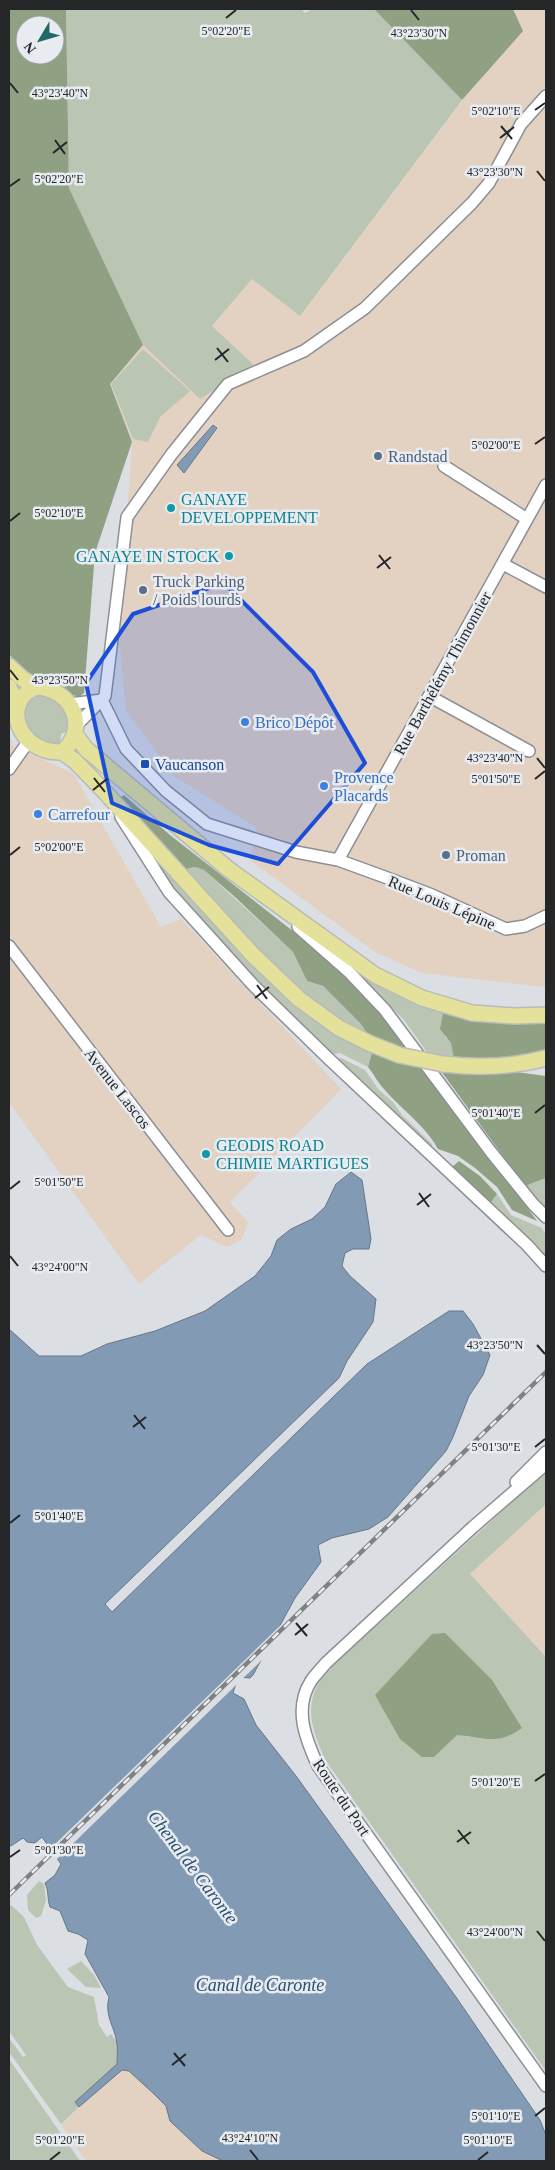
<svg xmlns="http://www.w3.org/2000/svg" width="555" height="2170" viewBox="0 0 555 2170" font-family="Georgia,serif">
	<rect width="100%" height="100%" fill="#dbdee3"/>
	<path fill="#e3d1c1" d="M 513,9 L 546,9 L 546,987 L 422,973 L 375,952 L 250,860 L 257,828 L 174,776 L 126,711 L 119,636 L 132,442 L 110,384 L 143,345 L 200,398 L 254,365 L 212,326 L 252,279 L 300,316 L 462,100 L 522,31 Z
		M 9,733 L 13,746 L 73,773 L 161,927 L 181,919 L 341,1089 L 230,1202 L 248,1222 L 242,1239 L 227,1247 L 201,1235 L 139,1284 L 9,1102 Z
		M 546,1504 L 546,1657 L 470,1574 Z
		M 122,2070 L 129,2071 L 154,2094 L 166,2106 L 170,2121 L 202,2151 L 223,2161 L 86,2161 L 61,2124 Z"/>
	<path fill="#bbc5b3" d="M 66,9 L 301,9 L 305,13 L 313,9 L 374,9 L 462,100 L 300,316 L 252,279 L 212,326 L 254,365 L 200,399 L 143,345 L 69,188 Z
		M 143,349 L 190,391 L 160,417 L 148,442 L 133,439 L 111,384 Z
		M 38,693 C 60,699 66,706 70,730 L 61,734 L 60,744 L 40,742 L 25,727 L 21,708 Z
		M 154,856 C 220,929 281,1011 372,1053 L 368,1067 L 340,1053 L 333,1054 C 290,1014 248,973 209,929 C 188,906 168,883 152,857 Z
		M 195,867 L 204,870 L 293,952 L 307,981 L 323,986 L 360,1023 L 372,1040 L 339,1022 L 282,977 L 182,870 Z
		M 368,977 L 447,1011 L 445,1037 L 451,1042 L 454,1059 L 429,1055 L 404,1020 L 365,981 Z
		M 341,1058 L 365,1070 L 379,1090 L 393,1102 L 402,1115 L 432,1144 L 432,1148 L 337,1059 Z
		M 546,1178 L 546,1212 L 525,1186 Z
		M 497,1194 L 511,1215 L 542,1228 L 546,1235 L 546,1256 L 488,1202 L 491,1202 Z
		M 546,1471 L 546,1504 L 470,1574 L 546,1657 L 546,2071 L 326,1761 C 315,1737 304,1712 317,1686 C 321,1678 329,1671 334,1665 Z
		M 39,1881 L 44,1884 L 46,1900 L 41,1916 L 36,1918 L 28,1910 L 27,1895 Z
		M 11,1905 L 24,1917 L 37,1945 L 68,1987 L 94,1997 L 99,2025 L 107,2037 L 111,2034 L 117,2042 L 118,2064 L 75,2102 L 79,2107 L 61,2124 L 9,2052 L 9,2038 L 23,2057 L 26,2055 L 9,2031 L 9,1907 Z
		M 81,1961 L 94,1975 L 101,1988 L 86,1987 L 67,1969 Z
		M 9,2059 L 80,2161 L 9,2161 Z"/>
	<path fill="#8fa083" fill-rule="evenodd" d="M 9,9 L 66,9 L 69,188 L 143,345 L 110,384 L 132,442 L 95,553 L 84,693 L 79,697 L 67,693 L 44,680 L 26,674 L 9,654 ZM 25,25 L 55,25 L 55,55 L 25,55 Z
		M 374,9 L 513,9 L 523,31 L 462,100 Z
		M 124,795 L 170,835 L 326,957 L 375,1005 L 411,1051 L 372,1040 L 360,1023 L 323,986 L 307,981 L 293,952 L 235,897 L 204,870 L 195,867 L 182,870 L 118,799 Z
		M 447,1011 L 546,1019 L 546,1051 C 515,1057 486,1060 454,1059 L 451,1043 L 440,1029 L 443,1014 Z
		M 372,1053 L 425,1067 L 537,1221 L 512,1210 L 497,1187 L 475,1168 L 458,1156 L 438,1149 C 426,1126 401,1109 384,1089 C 378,1083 374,1074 368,1067 Z
		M 441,1071 L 460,1074 L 516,1072 L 546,1076 L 546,1178 L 525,1186 Z
		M 459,1161 L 480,1176 L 497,1194 L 491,1202 L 488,1202 L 452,1167 Z
		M 445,1633 L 492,1680 L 522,1728 C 496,1746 486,1737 457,1735 L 434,1757 L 422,1757 L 400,1739 L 375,1695 L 432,1634 Z"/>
	<path fill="#829ab3" stroke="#667789" d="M 213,425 L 217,428 L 184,473 L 177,465 Z
		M 351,1172 L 362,1180 L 371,1239 L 369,1249 L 353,1249 L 345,1253 L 342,1266 L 350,1276 L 376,1299 L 373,1322 L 347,1361 L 339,1378 L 105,1604 L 112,1612 L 367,1364 L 449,1311 L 463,1311 L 473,1324 L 490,1355 L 483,1375 L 469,1396 L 453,1437 L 446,1451 L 388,1517 L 369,1529 L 332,1538 L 318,1545 L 321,1562 L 295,1598 L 253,1675 L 250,1678 L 238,1677 L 233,1693 L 244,1699 L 256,1725 L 296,1776 L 456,1997 L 540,2120 L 546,2135 L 546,2161 L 223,2161 L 202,2151 L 170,2121 L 166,2106 L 154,2094 L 129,2071 L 122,2070 L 79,2107 L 75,2102 L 117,2064 C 117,2057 118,2050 117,2044 C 115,2026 104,2017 109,1997 L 85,1954 L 88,1940 L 78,1934 L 68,1931 L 60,1911 L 50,1907 C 47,1898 49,1891 45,1883 L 55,1875 L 61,1864 L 42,1837 L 35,1843 L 27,1842 L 23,1838 L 11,1846 L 9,1845 L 9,1329 L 39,1356 L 81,1356 L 107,1344 L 155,1331 L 205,1311 L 255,1276 L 271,1256 L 277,1240 L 291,1229 L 312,1219 L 325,1207 L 336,1184 Z"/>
	<path fill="#dbdee3" d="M 285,1621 L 266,1656 L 55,1861 L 48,1851 Z"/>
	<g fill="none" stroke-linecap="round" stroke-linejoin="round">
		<g stroke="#8c9094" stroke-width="14">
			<path id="minor" d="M 444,466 L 527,519
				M 503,564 L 546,587
				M 429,696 L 529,751
				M 102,700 L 126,749 L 166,791 L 207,824 L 296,852 L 338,860 L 382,876 L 432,895 L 506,929 L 525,926 L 546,916
				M 70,704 L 102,700
				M 77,725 L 105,696 L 127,517 L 171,455 L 228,384 L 304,351 L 365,308 L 472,203 L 489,183 L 521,124 L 546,96
				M 9,769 L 28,742
				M 121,817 L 169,892 L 254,986 L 329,1059 L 527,1245 L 546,1266
				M 338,860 L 546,485
				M 298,927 L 348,971 L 385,1010 L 491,1152 L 533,1204 L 546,1217
				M 9,946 L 228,1230
				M 546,1464 L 473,1527 L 326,1663 C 321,1669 315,1675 311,1681 C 293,1709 306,1740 318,1766 L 546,2086
				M 516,1482 L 546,1452"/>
		</g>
		<g stroke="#b9baba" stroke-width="18">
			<path id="major" d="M 9,666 L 23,679 L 37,687
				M 9,687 L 15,702
				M 37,687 C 72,689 90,728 62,752 C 17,754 0,700 37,687 Z
				M 75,734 L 86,749 L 227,868 L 375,975 L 422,998 L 472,1013 L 515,1016 L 546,1015
				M 62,752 L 75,761 L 104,791 L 252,954 L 299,999 L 339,1028 L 369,1043 L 399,1055
				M 443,1064 C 477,1068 513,1067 546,1058"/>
		</g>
		<use href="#minor" stroke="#fff" stroke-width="11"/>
		<use href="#major" stroke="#e4e29a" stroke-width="15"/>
		<g stroke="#7f8184" stroke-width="4.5">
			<path id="rail" d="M 9,1895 L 546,1372"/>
		</g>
		<use href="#rail" stroke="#e8ecf1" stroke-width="2.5" stroke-dasharray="8" stroke-linecap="butt"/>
		<g stroke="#b9baba" stroke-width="18" stroke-linecap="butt">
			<path id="major-bridge" d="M 399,1055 L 443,1064"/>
		</g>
		<use href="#major-bridge" stroke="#e4e29a" stroke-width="15"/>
	</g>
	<path fill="#1d4ed8" fill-opacity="0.2" stroke="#1d4ed8" stroke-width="4" stroke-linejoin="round" d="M 224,583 L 313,672 L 365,763 L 278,864 L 209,845 L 112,803 L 86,683 L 133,614 Z"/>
	<path fill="none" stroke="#252628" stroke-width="2" d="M 411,10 L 419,20M 226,18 L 236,10M 10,83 L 18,93M 535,110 L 545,103M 501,126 L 512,139M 500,138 L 514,127M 55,140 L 65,154M 53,153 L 67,142M 537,171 L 545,181M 10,186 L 20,179M 217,348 L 228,362M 215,360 L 229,349M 535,444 L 545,437M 10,521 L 20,513M 379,555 L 390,569M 377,568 L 391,557M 10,670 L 18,680M 537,758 L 545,768M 94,778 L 105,792M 535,779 L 545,771M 93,790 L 107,779M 10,855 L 20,847M 257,985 L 267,999M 255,998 L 269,987M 535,1113 L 545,1105M 10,1189 L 20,1181M 419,1193 L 429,1207M 417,1205 L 431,1194M 10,1256 L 18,1266M 537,1345 L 545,1354M 134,1415 L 145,1429M 133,1427 L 146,1417M 535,1447 L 545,1439M 10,1523 L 20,1515M 296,1623 L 307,1636M 295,1635 L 308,1624M 535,1781 L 545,1774M 458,1830 L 469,1844M 457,1842 L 471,1832M 10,1857 L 20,1850M 537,1931 L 545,1941M 174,2053 L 185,2066M 172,2065 L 186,2054M 535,2116 L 545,2108M 250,2150 L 258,2160M 50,2160 L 60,2152M 478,2160 L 488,2152"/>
	<g fill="#5c6f8a" stroke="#e8ecf1" stroke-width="2">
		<circle cx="378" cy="456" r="5"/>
		<circle cx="143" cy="590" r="5"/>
		<circle cx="446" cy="855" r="5"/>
	</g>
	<g fill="#0f9aa8" stroke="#e8ecf1" stroke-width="2">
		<circle cx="171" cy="508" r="5"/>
		<circle cx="229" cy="556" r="5"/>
		<circle cx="206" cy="1154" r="5"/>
	</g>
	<g fill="#3f7fe0" stroke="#e8ecf1" stroke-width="2">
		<circle cx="245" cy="722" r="5"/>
		<circle cx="324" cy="786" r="5"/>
		<circle cx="38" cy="814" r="5"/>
	</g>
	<rect fill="#1a4fb4" stroke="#e8ecf1" stroke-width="2" x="140" y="759" width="10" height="10" rx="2.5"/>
	<g text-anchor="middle" stroke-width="5" stroke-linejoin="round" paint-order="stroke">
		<g font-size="16" fill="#4e5e75" stroke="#e8ecf1" text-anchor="start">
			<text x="388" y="462">Randstad</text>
			<text x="153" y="587">Truck Parking<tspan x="153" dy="18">/ Poids lourds</tspan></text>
			<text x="456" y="861">Proman</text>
		</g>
		<g font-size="16" fill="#0d838f" stroke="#e8ecf1" text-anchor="start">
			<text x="181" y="505">GANAYE<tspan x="181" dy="18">DEVELOPPEMENT</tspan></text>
			<text x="219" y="562" text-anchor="end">GANAYE IN STOCK</text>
			<text x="216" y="1151">GEODIS ROAD<tspan x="216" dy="18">CHIMIE MARTIGUES</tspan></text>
		</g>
		<g font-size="16" fill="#252628" stroke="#e8ecf1">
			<text transform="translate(442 673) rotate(-61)" y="6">Rue Barthélémy Thimonnier</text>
			<text transform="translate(442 902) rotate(23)" y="6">Rue Louis Lépine</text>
			<text transform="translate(118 1088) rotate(52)" y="6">Avenue Lascos</text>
			<text transform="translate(342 1797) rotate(56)" y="6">Route du Port</text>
		</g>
		<g font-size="16" fill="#366cbe" stroke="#e8ecf1" text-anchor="start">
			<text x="255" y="728">Brico Dépôt</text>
			<text x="334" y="783">Provence<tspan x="334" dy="18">Placards</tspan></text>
			<text x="48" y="820">Carrefour</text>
		</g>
		<g font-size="16" fill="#164399" stroke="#e8ecf1" text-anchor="start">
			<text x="155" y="770">Vaucanson</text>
		</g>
		<g font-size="18" font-style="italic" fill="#274f73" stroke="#e8ecf1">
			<text transform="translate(193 1867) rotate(53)" y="6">Chenal de Caronte</text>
			<text x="260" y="1991">Canal de Caronte</text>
		</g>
	</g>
	<g font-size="12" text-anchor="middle" fill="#252628" stroke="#e8ecf1" stroke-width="5" stroke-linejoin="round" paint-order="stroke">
		<text x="226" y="35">5°02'20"E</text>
		<text x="419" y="37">43°23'30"N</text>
		<text x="60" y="97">43°23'40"N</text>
		<text x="496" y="115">5°02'10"E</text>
		<text x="495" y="176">43°23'30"N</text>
		<text x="59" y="183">5°02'20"E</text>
		<text x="496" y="449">5°02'00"E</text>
		<text x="59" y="517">5°02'10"E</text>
		<text x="60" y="684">43°23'50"N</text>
		<text x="495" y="762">43°23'40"N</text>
		<text x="496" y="783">5°01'50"E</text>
		<text x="59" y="851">5°02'00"E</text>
		<text x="496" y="1117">5°01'40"E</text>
		<text x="59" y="1186">5°01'50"E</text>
		<text x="60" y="1271">43°24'00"N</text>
		<text x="495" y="1349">43°23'50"N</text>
		<text x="496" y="1451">5°01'30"E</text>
		<text x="59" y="1520">5°01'40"E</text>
		<text x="496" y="1786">5°01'20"E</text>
		<text x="59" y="1854">5°01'30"E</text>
		<text x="495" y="1936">43°24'00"N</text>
		<text x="496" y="2120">5°01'10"E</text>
		<text x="250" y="2142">43°24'10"N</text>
		<text x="60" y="2144">5°01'20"E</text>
		<text x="488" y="2144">5°01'10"E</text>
	</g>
	<rect width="555" height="2170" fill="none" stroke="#252628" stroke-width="20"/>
	<g transform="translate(40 40) rotate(232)"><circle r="24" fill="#e8ecf1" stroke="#9a9da1"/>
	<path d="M0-4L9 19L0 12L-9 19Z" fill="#206a64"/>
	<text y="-8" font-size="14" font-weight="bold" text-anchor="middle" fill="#252628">N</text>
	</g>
</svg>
